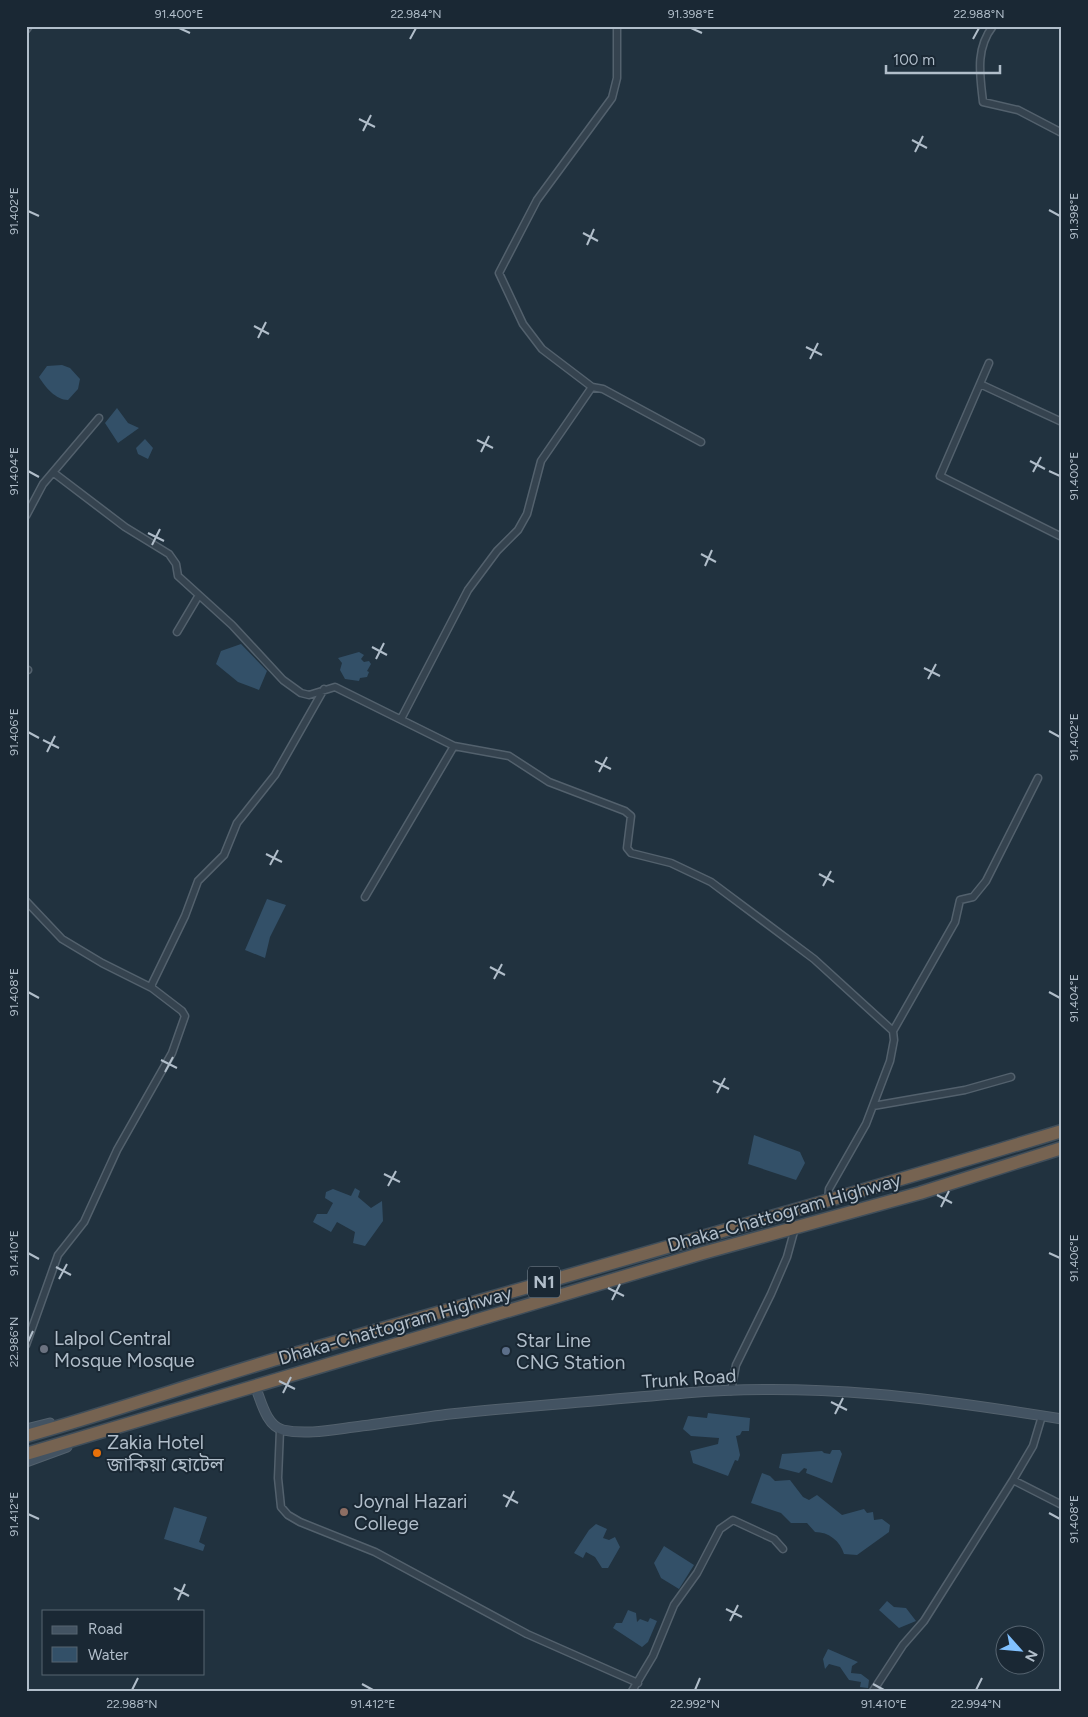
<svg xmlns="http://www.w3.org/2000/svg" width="1088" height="1717" viewBox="0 0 1088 1717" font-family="Figtree,'Noto Sans Bengali',sans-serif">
	<rect width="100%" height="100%" fill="#21323f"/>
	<path fill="#335068" d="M 62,365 L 70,368 L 80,379 L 78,389 L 68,400 C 56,400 45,387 39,377 L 47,366 Z
		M 117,408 L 128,423 L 139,428 L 118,443 L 105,423 Z
		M 145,439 L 153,448 L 148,459 L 138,454 L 136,448 Z
		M 241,644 L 267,671 L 259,690 L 238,682 L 216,664 L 221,651 Z
		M 359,652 L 364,655 L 361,659 L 364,662 L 369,661 L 371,664 L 367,671 L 369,672 L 367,677 L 360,678 L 359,681 L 345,679 L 340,670 L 342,663 L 338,658 Z
		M 267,899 L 286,905 L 270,937 L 265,958 L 245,950 Z
		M 754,1135 L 800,1152 L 805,1163 L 796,1180 L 748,1164 Z
		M 355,1188 L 360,1191 L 358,1197 L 371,1208 L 382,1201 L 383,1221 L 365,1246 L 353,1243 L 355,1232 L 337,1222 L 331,1232 L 313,1222 L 317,1214 L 327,1214 L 333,1203 L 325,1198 L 326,1192 L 333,1189 L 351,1196 Z
		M 708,1413 L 750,1418 L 749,1431 L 742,1431 L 740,1435 L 736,1436 L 740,1455 L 738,1461 L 735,1460 L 728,1476 L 693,1463 L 690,1451 L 718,1444 L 719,1438 L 691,1436 L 683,1429 L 688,1416 L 707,1418 Z
		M 832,1450 L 840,1450 L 842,1454 L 832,1483 L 806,1473 L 807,1469 L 804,1468 L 799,1473 L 779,1468 L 782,1454 L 822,1451 L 824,1453 L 830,1454 Z
		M 762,1473 L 770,1476 L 775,1481 L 790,1480 L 803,1497 L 809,1500 L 817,1495 L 842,1515 L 864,1509 L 867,1513 L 873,1512 L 874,1520 L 882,1519 L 890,1525 L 889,1532 L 857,1555 L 844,1554 C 840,1541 829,1532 815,1532 L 807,1523 L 791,1523 L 781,1513 L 751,1503 Z
		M 174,1507 L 207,1517 L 199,1542 L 205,1545 L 203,1551 L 164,1539 Z
		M 596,1524 L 607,1529 L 603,1538 L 609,1540 L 615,1537 L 620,1547 L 608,1568 L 602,1568 L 595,1557 L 586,1552 L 583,1558 L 574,1553 L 589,1530 Z
		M 664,1546 L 694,1565 L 679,1589 L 661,1578 L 654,1563 Z
		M 887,1601 L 894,1607 L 906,1608 L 916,1621 L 899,1628 L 879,1610 Z
		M 628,1610 L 636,1613 L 637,1622 L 640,1619 L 648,1622 L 650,1618 L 657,1621 L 648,1642 L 642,1647 L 613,1628 L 616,1623 L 622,1623 Z
		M 828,1649 L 858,1662 L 852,1666 L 851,1673 L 861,1674 L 869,1680 L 868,1688 L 860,1687 L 861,1682 L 849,1680 L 840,1667 L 829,1664 L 825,1669 L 823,1659 Z"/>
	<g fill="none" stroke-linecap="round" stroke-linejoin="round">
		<g stroke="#53616d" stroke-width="9">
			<path id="street" d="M 617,26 L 617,78 L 612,98 L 537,200 L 499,273 L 523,324 L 542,349 L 592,387 L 603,389 L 701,442
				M 993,26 C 975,49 980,75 983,102 L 1018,110 L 1062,133
				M 26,30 L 29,26
				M 989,363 L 940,476 L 1062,537
				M 980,384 L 1062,422
				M 54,473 L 125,527 L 169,554 L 176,564 L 178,576 L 232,625 L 283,680 L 301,693 L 309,695 L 335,687 L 454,746 L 509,756 L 549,782 L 625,811 L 631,816 L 627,848 L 631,853 L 671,863 L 711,882 L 814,959 L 893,1031 L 894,1040 L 890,1061 L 866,1124 L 829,1189 L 828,1200
				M 26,516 L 43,484 L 99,418
				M 177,632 L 199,595
				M 26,669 L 28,670
				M 401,719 L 468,590 L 497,551 L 518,530 L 527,514 L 541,461 L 592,387
				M 365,897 L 454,746
				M 26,901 L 62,939 L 102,963 L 152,988
				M 893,1031 L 955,922 L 960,900 L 973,897 L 986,881 L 1038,778
				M 873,1106 L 965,1090 L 1011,1077
				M 26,1345 L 58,1255 L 84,1222 L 117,1150 L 172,1053 L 185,1016 L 182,1011 L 152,988 L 152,984 L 185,916 L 198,881 L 224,855 L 237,823 L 275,775 L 324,689
				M 731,1391 L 736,1365 L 771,1294 L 787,1257 L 795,1228
				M 1042,1416 L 1033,1446 L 1013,1480 L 1062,1505
				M 280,1430 L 278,1478 L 281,1507 L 288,1515 L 300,1522 L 375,1552 L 527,1634 L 638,1683
				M 632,1691 L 653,1656 L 674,1605 L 697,1573 L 720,1529 L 733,1520 L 774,1539 L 783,1549
				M 873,1691 L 903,1645 L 924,1621 L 1013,1480"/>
		</g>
		<g stroke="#53616d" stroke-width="11">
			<path id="secondary" d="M 255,1386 C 261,1400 266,1426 283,1430 C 306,1435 331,1430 354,1427 C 386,1423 418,1418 450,1414 C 528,1406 607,1400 685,1393 C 816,1382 933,1398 1062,1419
				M 26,1429 L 50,1423
				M 26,1462 L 67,1447"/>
		</g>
		<g stroke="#404e5a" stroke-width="15">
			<path id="highway" d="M 26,1436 C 112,1412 195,1383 280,1358 C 541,1283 802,1210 1062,1131
				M 26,1454 L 703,1253 L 920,1193 L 1062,1148"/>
		</g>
		<use href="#street" stroke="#35434f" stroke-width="6"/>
		<use href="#secondary" stroke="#435362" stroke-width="9"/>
		<use href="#highway" stroke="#766351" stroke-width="12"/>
	</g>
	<path fill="none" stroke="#b1beca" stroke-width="2" d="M 179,28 L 190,33M 691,28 L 702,33M 410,39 L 416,28M 973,39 L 979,28M 359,119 L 375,127M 363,131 L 371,115M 912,140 L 927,148M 915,152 L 923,136M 1049,210 L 1060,216M 28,211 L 39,216M 583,233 L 598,241M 587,245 L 594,229M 254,326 L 269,334M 258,338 L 266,322M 806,347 L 822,355M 810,359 L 818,343M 477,440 L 493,448M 481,452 L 489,436M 1030,461 L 1045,469M 28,471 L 39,477M 1049,471 L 1060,476M 1033,472 L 1041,457M 148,533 L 164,541M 152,545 L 160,529M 701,554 L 716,562M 705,566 L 712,550M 372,647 L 387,655M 376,659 L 384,643M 924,668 L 940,676M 928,679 L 936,664M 1049,731 L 1060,737M 28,732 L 39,738M 43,740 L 59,748M 47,752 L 55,736M 595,761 L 611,769M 599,772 L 607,757M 266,854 L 282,862M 270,865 L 278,850M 819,874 L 834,882M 823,886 L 831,871M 490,967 L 505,975M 494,979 L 502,964M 28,992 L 39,998M 1049,992 L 1060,998M 161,1060 L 177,1068M 165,1072 L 173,1057M 713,1081 L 729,1089M 717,1093 L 725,1078M 384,1174 L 400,1182M 388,1186 L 396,1171M 937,1195 L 952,1203M 941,1207 L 949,1191M 28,1253 L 39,1259M 1049,1253 L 1060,1258M 56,1267 L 71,1275M 59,1279 L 67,1264M 608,1288 L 624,1296M 612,1300 L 620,1284M 28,1342 L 33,1331M 279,1381 L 295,1389M 283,1393 L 291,1377M 831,1402 L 847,1410M 835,1414 L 843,1398M 503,1495 L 518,1503M 506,1507 L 514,1491M 1049,1513 L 1060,1519M 28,1514 L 39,1519M 174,1588 L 189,1596M 178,1600 L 185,1584M 726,1609 L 742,1617M 730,1621 L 738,1605M 362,1684 L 373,1690M 873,1684 L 884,1690M 132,1690 L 138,1678M 695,1690 L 700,1678M 976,1690 L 982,1678"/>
	<circle fill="#6b7280" stroke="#1a2834" stroke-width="2" cx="44" cy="1349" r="5"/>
	<circle fill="#5c6f8a" stroke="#1a2834" stroke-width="2" cx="506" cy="1351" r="5"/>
	<circle fill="#e8710a" stroke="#1a2834" stroke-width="2" cx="97" cy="1453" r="5"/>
	<circle fill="#8d6e63" stroke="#1a2834" stroke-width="2" cx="344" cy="1512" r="5"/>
	<g text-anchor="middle" stroke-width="4" stroke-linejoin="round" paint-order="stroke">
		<rect fill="#1a2834" stroke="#84919d" stroke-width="1" x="528" y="1266.5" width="32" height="31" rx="4"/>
		<g font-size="18" font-weight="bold" fill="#b1beca">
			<text x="544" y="1288">N1</text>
		</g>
		<g font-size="19" fill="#b1beca" stroke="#1a2834">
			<text transform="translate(784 1212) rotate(-16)" y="7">Dhaka-Chattogram Highway</text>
			<text transform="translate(395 1325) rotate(-16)" y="7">Dhaka-Chattogram Highway</text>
			<text transform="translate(689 1378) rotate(-4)" y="7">Trunk Road</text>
		</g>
		<g font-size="19" fill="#b1beca" stroke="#1a2834" text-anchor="start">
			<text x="54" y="1345">Lalpol Central<tspan x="54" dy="22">Mosque Mosque</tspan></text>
			<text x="516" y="1347">Star Line<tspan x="516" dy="22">CNG Station</tspan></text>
			<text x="107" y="1449">Zakia Hotel<tspan x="107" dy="22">জাকিয়া হোটেল</tspan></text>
			<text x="354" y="1508">Joynal Hazari<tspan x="354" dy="22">College</tspan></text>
		</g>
	</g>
	<rect width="1088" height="1717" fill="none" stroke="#1a2834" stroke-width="55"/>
	<rect x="42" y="1610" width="162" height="65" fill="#1a2834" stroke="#566470"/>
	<rect x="52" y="1626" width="25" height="8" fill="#435362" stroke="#566470"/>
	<text x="88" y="1634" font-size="15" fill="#b1beca">Road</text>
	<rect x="52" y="1647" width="25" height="15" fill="#335068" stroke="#566470"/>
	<text x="88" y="1660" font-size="15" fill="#b1beca">Water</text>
	<g transform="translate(1020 1650) rotate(117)"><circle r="24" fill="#1a2834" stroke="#566470"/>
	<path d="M0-4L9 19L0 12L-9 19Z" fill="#81c1ff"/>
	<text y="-8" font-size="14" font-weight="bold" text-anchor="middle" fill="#b1beca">N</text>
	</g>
	<path d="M886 65v8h114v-8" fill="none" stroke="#b1beca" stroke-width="2.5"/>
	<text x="893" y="65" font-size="15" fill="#b1beca" stroke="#1a2834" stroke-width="4" paint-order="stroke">100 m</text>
	<rect x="28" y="28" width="1032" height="1662" fill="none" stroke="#b1beca" stroke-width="2"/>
	<g font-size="12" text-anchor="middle" fill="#b1beca">
		<text x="179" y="18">91.400°E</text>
		<text x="416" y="18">22.984°N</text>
		<text x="691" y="18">91.398°E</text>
		<text x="979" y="18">22.988°N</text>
		<text transform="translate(14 211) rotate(-90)" y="4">91.402°E</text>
		<text transform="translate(1074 216) rotate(-90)" y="4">91.398°E</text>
		<text transform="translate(14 471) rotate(-90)" y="4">91.404°E</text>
		<text transform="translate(1074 476) rotate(-90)" y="4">91.400°E</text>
		<text transform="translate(14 732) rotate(-90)" y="4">91.406°E</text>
		<text transform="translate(1074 737) rotate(-90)" y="4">91.402°E</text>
		<text transform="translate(14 992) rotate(-90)" y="4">91.408°E</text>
		<text transform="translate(1074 998) rotate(-90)" y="4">91.404°E</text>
		<text transform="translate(14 1253) rotate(-90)" y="4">91.410°E</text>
		<text transform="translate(1074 1258) rotate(-90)" y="4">91.406°E</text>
		<text transform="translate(14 1342) rotate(-90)" y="4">22.986°N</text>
		<text transform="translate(14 1514) rotate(-90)" y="4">91.412°E</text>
		<text transform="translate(1074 1519) rotate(-90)" y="4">91.408°E</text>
		<text x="132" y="1708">22.988°N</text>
		<text x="373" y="1708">91.412°E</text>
		<text x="695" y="1708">22.992°N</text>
		<text x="884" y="1708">91.410°E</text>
		<text x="976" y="1708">22.994°N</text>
	</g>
</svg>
